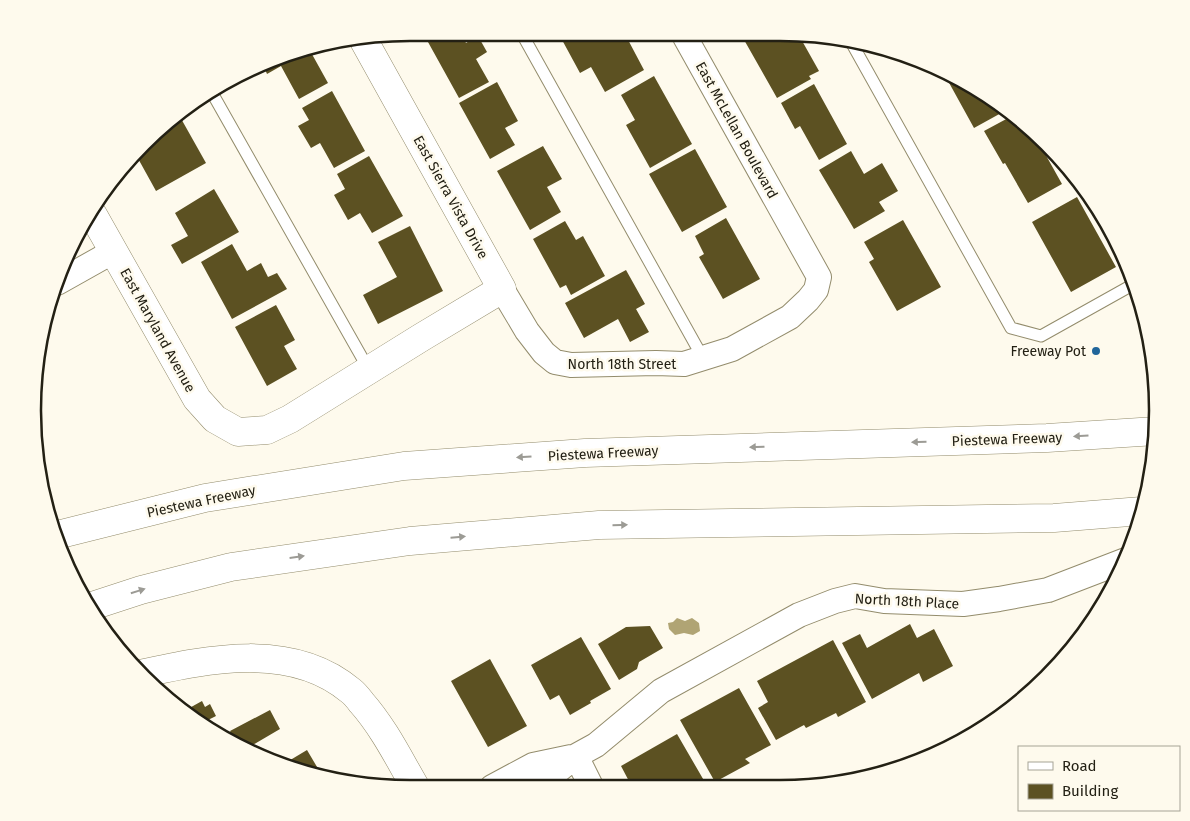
<svg xmlns="http://www.w3.org/2000/svg" width="1190" height="821" viewBox="0 0 1190 821" font-family="'Fira Sans',sans-serif">
	<rect width="100%" height="100%" fill="#fefaed"/>
	<path fill="#b0a474" d="M 677,618 L 685,621 L 692,618 L 699,623 L 700,631 L 693,635 L 684,633 L 675,635 L 669,629 L 668,623 L 673,622 Z"/>
	<path fill="#5c5122" d="M 423,33 L 461,33 L 466,43 L 478,36 L 487,52 L 476,59 L 489,82 L 459,98 Z
		M 567,35 L 626,36 L 644,70 L 605,92 L 591,67 L 580,73 L 561,38 Z
		M 743,38 L 788,39 L 789,41 L 793,39 L 801,39 L 819,71 L 809,76 L 811,79 L 777,98 Z
		M 308,47 L 328,83 L 299,99 L 281,66 L 267,74 L 264,67 Z
		M 942,70 L 947,72 L 1003,112 L 974,128 Z
		M 654,76 L 692,144 L 650,168 L 626,125 L 635,120 L 621,95 Z
		M 497,82 L 518,121 L 505,128 L 515,145 L 490,159 L 459,103 Z
		M 814,84 L 847,144 L 819,160 L 800,126 L 795,129 L 781,103 Z
		M 332,91 L 365,151 L 334,168 L 320,143 L 311,148 L 298,126 L 309,120 L 302,108 Z
		M 179,115 L 206,163 L 156,191 L 135,153 Z
		M 1010,117 L 1034,134 L 1062,184 L 1028,203 L 1005,163 L 1003,164 L 984,131 Z
		M 543,146 L 562,179 L 547,187 L 561,212 L 530,230 L 497,171 Z
		M 695,149 L 727,207 L 682,232 L 649,174 Z
		M 851,151 L 864,174 L 882,163 L 898,191 L 879,202 L 885,211 L 854,229 L 819,170 Z
		M 369,156 L 403,216 L 372,233 L 360,213 L 348,220 L 334,195 L 345,189 L 337,174 Z
		M 214,189 L 239,232 L 182,264 L 171,245 L 188,236 L 175,213 Z
		M 1077,197 L 1116,267 L 1071,292 L 1032,222 Z
		M 726,218 L 760,279 L 723,299 L 699,257 L 704,254 L 695,236 Z
		M 903,220 L 941,287 L 897,311 L 869,262 L 874,259 L 864,242 Z
		M 565,221 L 576,240 L 583,236 L 605,276 L 571,295 L 566,285 L 560,288 L 533,239 Z
		M 410,226 L 443,291 L 378,324 L 363,295 L 397,277 L 378,242 Z
		M 232,244 L 247,271 L 261,263 L 268,277 L 277,273 L 287,289 L 232,319 L 201,262 Z
		M 626,270 L 645,304 L 636,309 L 649,332 L 630,342 L 618,319 L 584,338 L 565,303 Z
		M 276,305 L 295,340 L 284,346 L 297,369 L 267,386 L 235,327 Z
		M 910,624 L 917,638 L 934,629 L 953,666 L 923,682 L 919,673 L 872,699 L 842,643 L 860,634 L 867,648 Z
		M 650,626 L 663,648 L 639,662 L 637,669 L 619,680 L 598,644 L 626,627 Z
		M 581,637 L 611,689 L 590,701 L 591,703 L 570,715 L 559,695 L 550,700 L 531,665 Z
		M 833,640 L 866,702 L 838,717 L 836,713 L 806,728 L 804,725 L 776,740 L 758,708 L 768,702 L 757,681 Z
		M 490,659 L 527,726 L 488,747 L 451,681 Z
		M 739,688 L 771,745 L 745,759 L 750,763 L 715,782 L 680,720 Z
		M 177,699 L 183,710 L 172,701 Z
		M 202,701 L 205,707 L 210,704 L 216,716 L 204,722 L 207,728 L 200,725 L 184,711 Z
		M 270,710 L 280,729 L 246,749 L 237,745 L 230,731 Z
		M 677,734 L 706,784 L 631,785 L 621,766 Z
		M 960,737 L 961,739 L 947,749 L 929,755 L 929,754 Z
		M 307,750 L 320,772 L 315,775 L 282,765 Z"/>
	<g fill="none" stroke-linecap="round" stroke-linejoin="round">
		<g stroke="#938c6c" stroke-width="13">
			<path id="service" d="M 522,34 L 703,358
				M 850,40 L 1011,328 L 1041,336 L 1134,284
				M 211,91 L 369,370"/>
		</g>
		<g stroke="#938c6c" stroke-width="26">
			<path id="minor" d="M 57,283 L 114,251
				M 502,289 L 527,331 L 544,353 L 555,362 L 571,365 L 656,363 L 684,364 L 732,349 L 790,317 L 808,300 L 816,290 L 819,277 L 685,37
				M 576,756 L 591,786
				M 536,786 L 543,783 L 576,756 L 596,745 L 661,691 L 799,615 L 835,601 L 855,596 L 884,601 L 963,604 L 999,599 L 1048,590 L 1126,560
				M 492,787 L 533,765 L 571,757"/>
		</g>
		<g stroke="#938c6c" stroke-width="29">
			<path id="tertiary" d="M 93,215 L 197,399 L 215,419 L 238,432 L 267,430 L 290,419 L 422,337 L 502,289 L 363,39
				M 140,674 C 209,659 292,641 351,691 C 355,694 358,698 361,702 C 384,728 399,759 416,788"/>
		</g>
		<g stroke="#938c6c" stroke-width="29">
			<path id="motorway" d="M 57,535 L 205,498 L 404,466 L 585,453 L 1047,438 L 1156,431
				M 92,606 L 141,590 L 231,567 L 410,541 L 599,525 L 1054,518 L 1142,511"/>
		</g>
		<use href="#service" stroke="#fff" stroke-width="11"/>
		<use href="#minor" stroke="#fff" stroke-width="24"/>
		<use href="#tertiary" stroke="#fff" stroke-width="28"/>
		<use href="#motorway" stroke="#fff" stroke-width="28"/>
	</g>
	<defs><path id="oneway-solid" d="M-6-.8H1V-3.2L6.5 0L1 3.2V.8H-6Z" transform="scale(1.25)"/></defs>
	<g fill="#9c9b95">
		<use href="#oneway-solid" transform="translate(1081 436) rotate(177)"/>
		<use href="#oneway-solid" transform="translate(919 442) rotate(178)"/>
		<use href="#oneway-solid" transform="translate(757 447) rotate(178)"/>
		<use href="#oneway-solid" transform="translate(524 457) rotate(176)"/>
		<use href="#oneway-solid" transform="translate(620 525) rotate(-1)"/>
		<use href="#oneway-solid" transform="translate(458 537) rotate(-5)"/>
		<use href="#oneway-solid" transform="translate(297 557) rotate(-8)"/>
		<use href="#oneway-solid" transform="translate(138 591) rotate(-17)"/>
	</g>
	<circle fill="#20659a" stroke="#fefaed" stroke-width="2" cx="1096" cy="351" r="5"/>
	<g text-anchor="middle" stroke-width="5" stroke-linejoin="round" paint-order="stroke">
		<g font-size="14" fill="#232014" stroke="#fefaed">
			<text transform="translate(737 130) rotate(61)" y="5">East McLellan Boulevard</text>
			<text transform="translate(451 197) rotate(61)" y="5">East Sierra Vista Drive</text>
			<text transform="translate(158 330) rotate(61)" y="5">East Maryland Avenue</text>
			<text x="622" y="369">North 18th Street</text>
			<text transform="translate(1007 439) rotate(-2)" y="5">Piestewa Freeway</text>
			<text transform="translate(603 453) rotate(-3)" y="5">Piestewa Freeway</text>
			<text transform="translate(201 501) rotate(-12)" y="5">Piestewa Freeway</text>
			<text transform="translate(907 601) rotate(3)" y="5">North 18th Place</text>
		</g>
		<g font-size="14" fill="#232014" stroke="#fefaed" text-anchor="end">
			<text x="1086" y="356">Freeway Pot</text>
		</g>
	</g>
	<path d="M0 0H1190V821H0ZM410 41H780A369 369 0 0 1 1149 410V411A369 369 0 0 1 780 780H410A369 369 0 0 1 41 411V410A369 369 0 0 1 410 41Z" fill="#fefaed" fill-rule="evenodd"/>
	<path fill="none" stroke="#232014" stroke-width="2.5" d="M410 41H780A369 369 0 0 1 1149 410V411A369 369 0 0 1 780 780H410A369 369 0 0 1 41 411V410A369 369 0 0 1 410 41Z"/>
	<rect x="1018" y="746" width="162" height="65" fill="#fefaed" stroke="#a6a396"/>
	<rect x="1028" y="762" width="25" height="8" fill="#ffffff" stroke="#a6a396"/>
	<text x="1062" y="771" font-size="15" fill="#232014">Road</text>
	<rect x="1028" y="784" width="25" height="15" fill="#5c5122" stroke="#a6a396"/>
	<text x="1062" y="796" font-size="15" fill="#232014">Building</text>
</svg>
